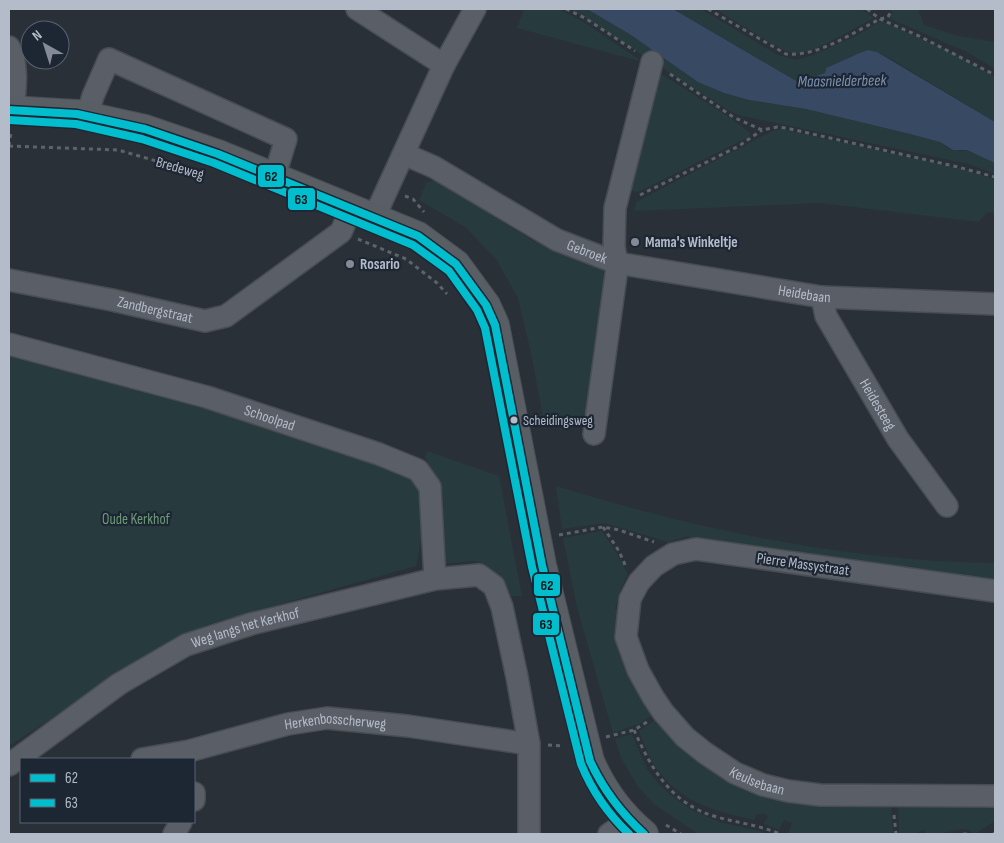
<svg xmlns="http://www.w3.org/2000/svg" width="1004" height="843" viewBox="0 0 1004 843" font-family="'Sofia Sans Condensed',sans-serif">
	<rect width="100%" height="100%" fill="#2a3038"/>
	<path fill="#273a3e" d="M 524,9 L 559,9 L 585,23 L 643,62 L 517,28 Z
		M 571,9 L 587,9 L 631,35 L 706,85 L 724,93 L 749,100 L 806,109 L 910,134 L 940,142 L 948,148 L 960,151 L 967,150 L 995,163 L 995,174 L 968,164 L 738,115 L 728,110 L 687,84 Z
		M 673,9 L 701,9 L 778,55 L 796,60 L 813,55 L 856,36 L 881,21 L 955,54 L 995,77 L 995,122 L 891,59 L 877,52 L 868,50 L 862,52 L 826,68 L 825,73 L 798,82 Z
		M 715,9 L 861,9 L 874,18 C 856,27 818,51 799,53 C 792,54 787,51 781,49 Z
		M 894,9 L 918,9 L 924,25 L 958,36 L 995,42 L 995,69 L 967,52 L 888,18 Z
		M 655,70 L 732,119 L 750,133 L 749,137 L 638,192 L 628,190 Z
		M 781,129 L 967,170 L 995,180 L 995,213 L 988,212 L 978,222 L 820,203 L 634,211 L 636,202 L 770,132 Z
		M 435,180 L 532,240 L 582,261 L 602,267 L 606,282 L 588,410 L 582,417 L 548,420 L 543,417 L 531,353 L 518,298 L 496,259 L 465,227 L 419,200 L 426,183 Z
		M 9,355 L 50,363 L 333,444 L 416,479 C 425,506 423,539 416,566 L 213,623 L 174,639 L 9,746 Z
		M 427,451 L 499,476 L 522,596 L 511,596 L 499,576 L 475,561 L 442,564 L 439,487 L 425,457 Z
		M 556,486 C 696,529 849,562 995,563 L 995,583 L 947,575 L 947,573 L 689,542 L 689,536 L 668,542 L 604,523 L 562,529 Z
		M 602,531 L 616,552 L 628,574 L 620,591 L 615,609 L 620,611 L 619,629 L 614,630 L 619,648 L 654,714 L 639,724 L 613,733 L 577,607 L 563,538 Z
		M 657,719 L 712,771 L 891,806 L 893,834 L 788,834 L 792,823 L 784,820 L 779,830 L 764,824 L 768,816 L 762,813 L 761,815 L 757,814 L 754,820 C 716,812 677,801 655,766 C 648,756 644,742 639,731 Z
		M 632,734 C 638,748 643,764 652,776 C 667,795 689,810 712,819 C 730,826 750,827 768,834 L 698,834 L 654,804 L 638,787 L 621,758 L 615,739 Z
		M 898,806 L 995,807 L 995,821 L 975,834 L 969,830 L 962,829 L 938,834 L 926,834 L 924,830 L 918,832 L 918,834 L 899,834 Z"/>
	<path fill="#384963" d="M 587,9 L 673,9 L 798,82 L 825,73 L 826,68 L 862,52 L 868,50 L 877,52 L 995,122 L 995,163 L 967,150 L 953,150 L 940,142 L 910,134 L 806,109 L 749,100 L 724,93 L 698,82 L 631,35 Z"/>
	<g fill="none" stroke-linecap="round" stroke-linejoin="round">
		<g stroke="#484c53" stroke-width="24">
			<g id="minor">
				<path d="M 357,9 L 444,65"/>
				<path d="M 9,47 C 19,66 15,90 13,110"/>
				<path d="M 87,116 L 93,96 L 109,59 L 286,139 L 274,178"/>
				<path id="s1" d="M 404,154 L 434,167 L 557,240 L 617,263 L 822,297 L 995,304"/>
				<path d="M 374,218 L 444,65 L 475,9"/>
				<path id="s2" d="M 9,280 L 112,300 L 205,321 L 226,316 L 341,232 L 351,209"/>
				<path id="s3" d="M 822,297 L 826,316 L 898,439 L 947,506"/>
				<path id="s4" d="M 9,344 L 207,397 L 379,454 L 418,470 L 430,487 L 435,579"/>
				<path d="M 594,434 L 616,275 L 617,263 L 614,247 L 615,208 L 652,62"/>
				<path id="s5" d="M 995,591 L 696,549 L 673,554 L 654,566 L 639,582 L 630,599 L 626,637 L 638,670 L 653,697 L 663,712 L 685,737 L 705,753 L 735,773 L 763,785 L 788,791 L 820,795 L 995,796"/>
				<path id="s6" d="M 142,759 L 189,751 L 288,724 L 327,718 L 408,726 L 529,744"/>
				<path id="s7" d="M 9,765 L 119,684 L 186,645 L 251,624 L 435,579 L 479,575 L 494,586 L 502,607 L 517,677 L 529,744 L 529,834"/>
				<path d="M 194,793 L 194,800"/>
				<path d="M 174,834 L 181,822"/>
				<path d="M 609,834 L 629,821"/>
			</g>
		</g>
		<g stroke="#484c53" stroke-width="30">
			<path id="secondary" d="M 9,110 L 77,114 L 145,129 L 218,154 L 418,236 L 456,264 L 486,305 L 495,325 L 542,565 L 590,761 C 602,789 621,815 644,834"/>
		</g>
		<path stroke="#5d636a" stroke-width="3" stroke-dasharray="4 4" stroke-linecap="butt" d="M 566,9 L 585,18 L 635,51
			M 708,9 L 786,54 C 818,57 852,33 880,19 L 888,17 L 892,9
			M 867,9 L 880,19 L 919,36 L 995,75
			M 670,74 L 733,117 L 762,130 L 777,127 L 786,128 L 958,167 L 995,177
			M 9,146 L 118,150 L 188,170
			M 9,146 L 11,133
			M 640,195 L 739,146 L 762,130
			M 405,196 L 413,199 L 424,212
			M 358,239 L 406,259 L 437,283 L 447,294
			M 538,424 L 577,421
			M 603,527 L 619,551 L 626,567
			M 559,535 L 603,527 L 619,530 L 654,542
			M 634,730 C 652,770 671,804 717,817 C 738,823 759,825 780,834
			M 606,737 L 634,730 L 647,722
			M 548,745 L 564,746
			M 894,815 L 896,834
			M 666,825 L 681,834
			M 963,834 L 967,834
			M 993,834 L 995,833"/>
		<use href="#minor" stroke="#5a5e66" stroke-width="21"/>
		<use href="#secondary" stroke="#595d64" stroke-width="28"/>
		<g stroke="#1d2633" stroke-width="11">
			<path id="bus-1" d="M 9,110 L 77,114 L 145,129 L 218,154 L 418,236 L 456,264 L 486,305 L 495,325 L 542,565 L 590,761 C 603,789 621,813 644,834"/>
		</g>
		<g stroke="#1d2633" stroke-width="11">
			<path id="bus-2" d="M 9,120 L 76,124 L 142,139 L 214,163 L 413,245 L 449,271 L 477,310 L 485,328 L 532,567 L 581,764 C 592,791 608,814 629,834"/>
		</g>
		<use href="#bus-1" stroke="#00becd" stroke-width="8"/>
		<use href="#bus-2" stroke="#00becd" stroke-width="8"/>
	</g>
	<g fill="#848b96" stroke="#1d2633" stroke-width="2">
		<circle cx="635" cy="242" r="5"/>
		<circle cx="350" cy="264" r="5"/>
	</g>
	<circle fill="#b4bcc9" stroke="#1d2633" stroke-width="2" cx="514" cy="420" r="4.5"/>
	<g text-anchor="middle" stroke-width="4.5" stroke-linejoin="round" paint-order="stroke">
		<g font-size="14" fill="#b4bcc9" stroke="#1d2633" text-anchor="start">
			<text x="523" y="425">Scheidingsweg</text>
		</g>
		<g font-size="15" fill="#b4bcc9" stroke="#1d2633">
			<text transform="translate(180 168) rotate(16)" y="5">Bredeweg</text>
			<text dy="5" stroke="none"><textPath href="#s1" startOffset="208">Gebroek</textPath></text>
			<text dy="5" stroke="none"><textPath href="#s1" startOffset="430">Heidebaan</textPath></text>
			<text dy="5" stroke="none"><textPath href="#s2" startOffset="149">Zandbergstraat</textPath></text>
			<text dy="5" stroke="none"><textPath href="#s3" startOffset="122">Heidesteeg</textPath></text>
			<text dy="5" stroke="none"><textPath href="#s4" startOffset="271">Schoolpad</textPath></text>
			<text transform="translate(803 564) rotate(8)" y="5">Pierre Massystraat</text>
			<text dy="5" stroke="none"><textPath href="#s7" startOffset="276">Weg langs het Kerkhof</textPath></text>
			<text dy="5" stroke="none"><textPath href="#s6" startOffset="198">Herkenbosscherweg</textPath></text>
			<text dy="5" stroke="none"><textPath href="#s5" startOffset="630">Keulsebaan</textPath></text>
		</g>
		<g font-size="15" font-weight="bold" fill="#b4bcc9" stroke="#1d2633" text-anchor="start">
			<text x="645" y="247">Mama's Winkeltje</text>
			<text x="360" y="269">Rosario</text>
		</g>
		<g font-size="15" fill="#6b9a76" stroke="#1d2633">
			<text x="136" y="524">Oude Kerkhof</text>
		</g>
		<g font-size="16" font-style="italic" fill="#7c92b1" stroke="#1d2633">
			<text transform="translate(842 80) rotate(-1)" y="6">Maasnielderbeek</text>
		</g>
	</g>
	<g stroke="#1d2633" stroke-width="2">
		<rect x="257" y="164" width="28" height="24" rx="5" fill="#00becd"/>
		<rect x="287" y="187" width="29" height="24" rx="5" fill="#00becd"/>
		<rect x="533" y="573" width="28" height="24" rx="5" fill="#00becd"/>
		<rect x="532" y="612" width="28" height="24" rx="5" fill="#00becd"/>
	</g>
	<g font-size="14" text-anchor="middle" font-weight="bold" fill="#111">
		<text x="271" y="181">62</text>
		<text x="301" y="204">63</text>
		<text x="547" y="590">62</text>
		<text x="546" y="629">63</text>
	</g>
	<rect width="1004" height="843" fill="none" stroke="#b4bcc9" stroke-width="20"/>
	<rect x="20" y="758" width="175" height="65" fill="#1d2633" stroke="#59626f"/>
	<rect x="30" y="774" width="25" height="8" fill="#00becd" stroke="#59626f"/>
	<text x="65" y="783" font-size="15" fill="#b4bcc9">62</text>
	<rect x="30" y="799" width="25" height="8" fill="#00becd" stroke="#59626f"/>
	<text x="65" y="808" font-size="15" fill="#b4bcc9">63</text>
	<g transform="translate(45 45) rotate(321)"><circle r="24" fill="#1d2633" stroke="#59626f"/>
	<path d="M0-4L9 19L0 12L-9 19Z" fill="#848b96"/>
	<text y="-8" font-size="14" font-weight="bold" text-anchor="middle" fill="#b4bcc9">N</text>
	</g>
</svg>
